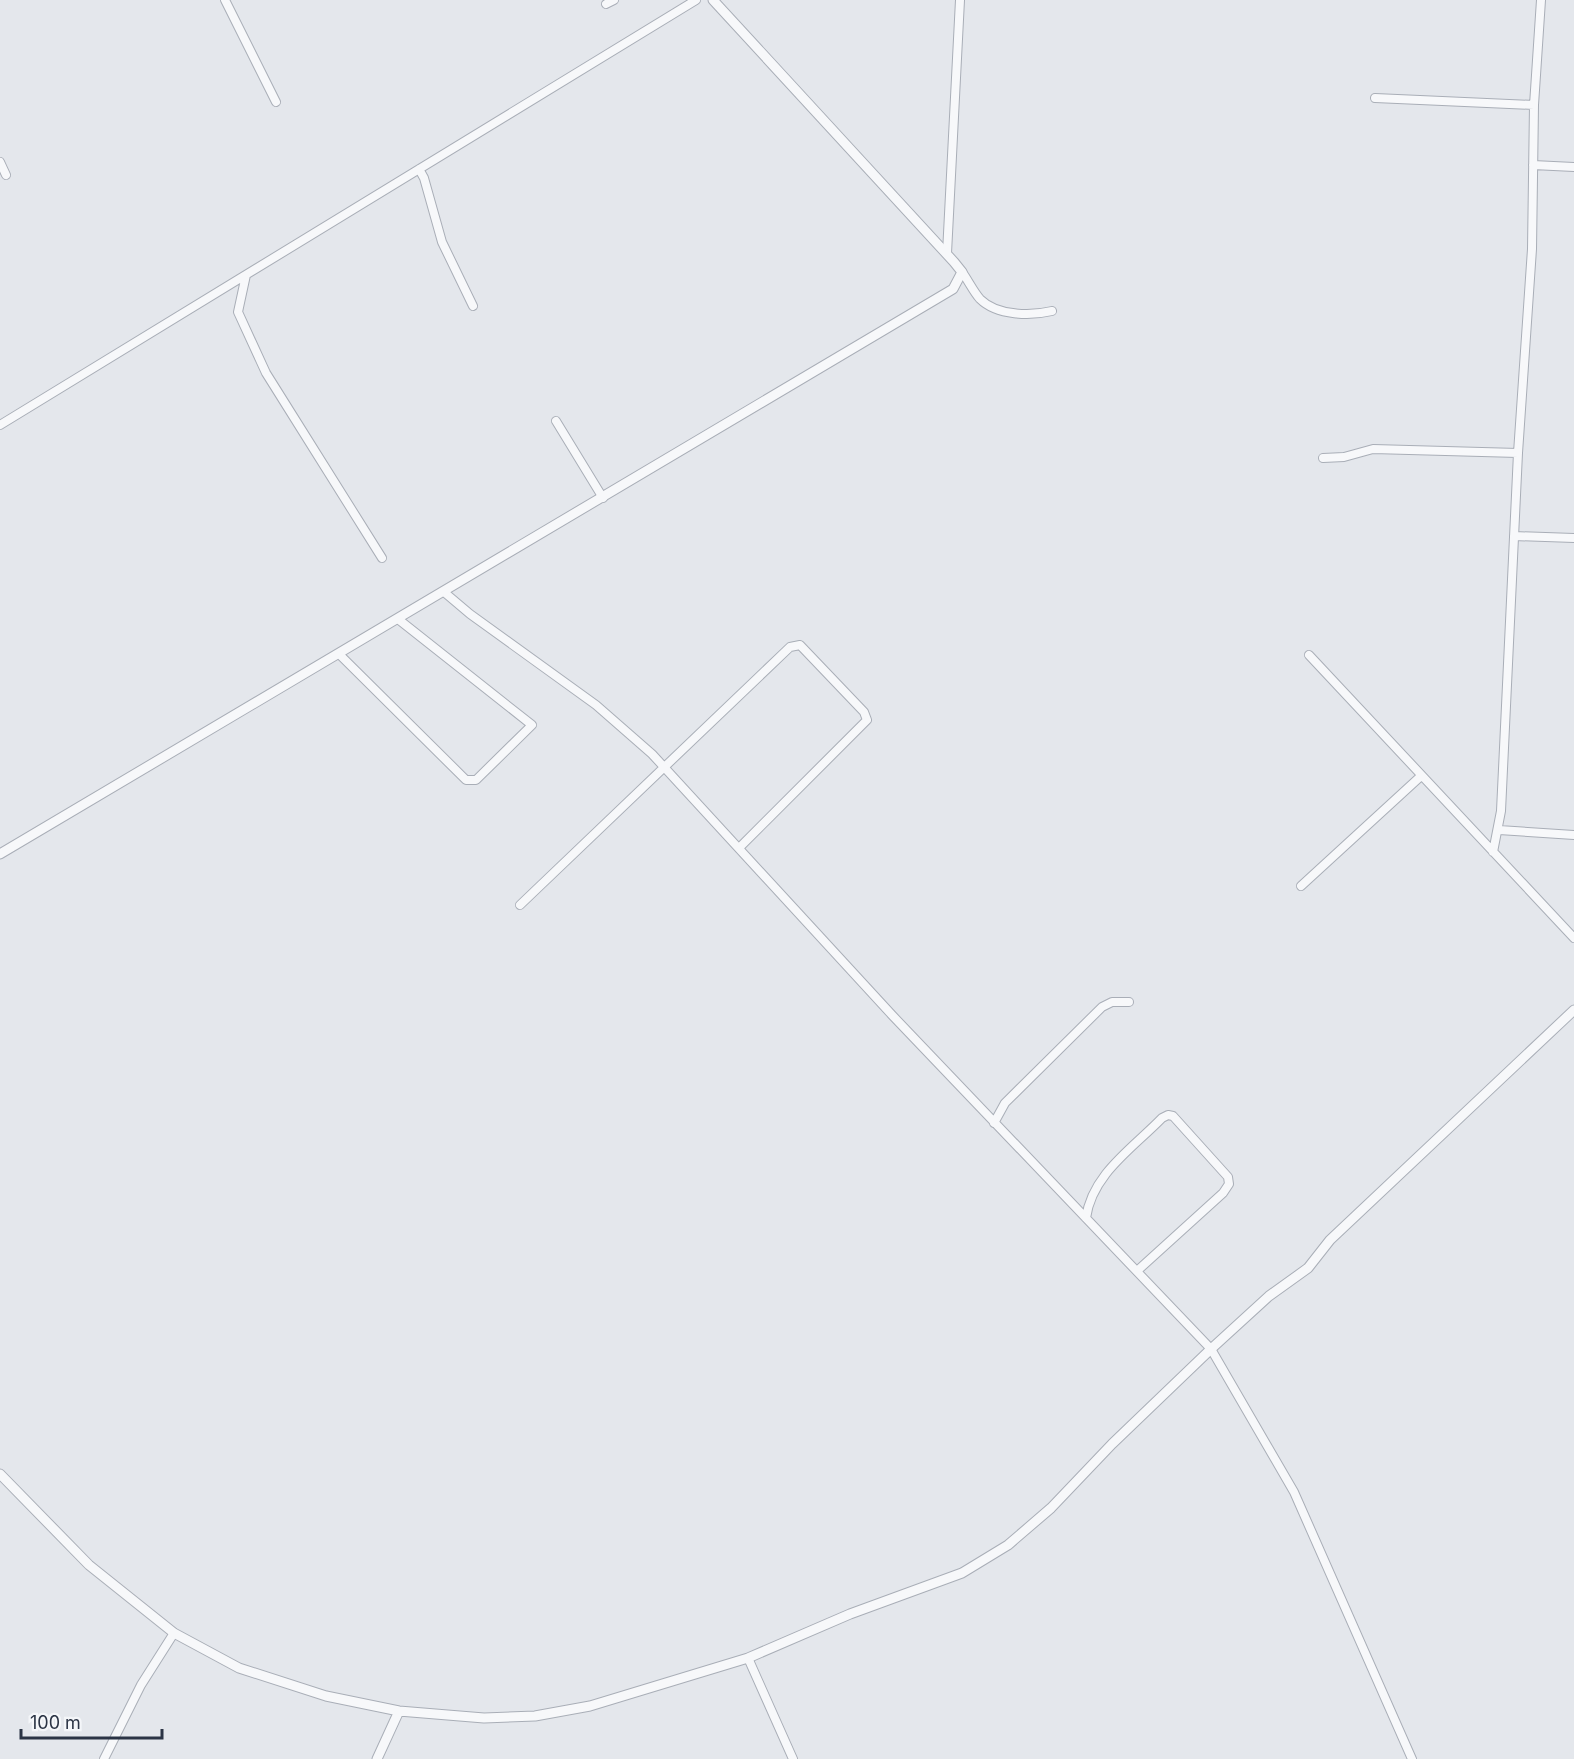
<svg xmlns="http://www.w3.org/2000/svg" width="1574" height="1759" viewBox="0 0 1574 1759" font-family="Inter,sans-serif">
	<rect width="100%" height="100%" fill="#e4e7ec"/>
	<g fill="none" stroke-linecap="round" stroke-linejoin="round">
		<g stroke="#a9aeb7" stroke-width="10">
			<path id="minor" d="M 225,0 L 276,102
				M 606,4 L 614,0
				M 1375,98 L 1534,105
				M 0,162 L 6,175
				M 1533,165 L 1574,167
				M 419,169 L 424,178 L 442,242 L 473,306
				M 947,253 L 960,0
				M 962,272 C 968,280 973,291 980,299 C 997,316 1031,316 1052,311
				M 246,275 L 238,312 L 266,373 L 382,558
				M 556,421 L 603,498
				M 0,425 L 696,0
				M 1323,458 L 1344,457 L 1373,449 L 1518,453
				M 1514,536 L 1574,538
				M 444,592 L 470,614 L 596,705 L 652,754 L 892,1015 L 1211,1349 L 1294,1492 L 1412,1759
				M 339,654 L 466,780 L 476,780 L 532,725 L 398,619
				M 1309,655 L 1574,938
				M 1499,830 L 1574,835
				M 1493,852 L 1501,811 L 1518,453 L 1532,249 L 1534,105 L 1541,0
				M 1301,886 L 1421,776
				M 520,905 L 790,647 L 800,645 L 864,712 L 867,720 L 739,848
				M 994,1123 L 1005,1103 L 1102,1007 L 1112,1002 L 1129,1002
				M 1086,1218 C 1092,1174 1133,1148 1162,1118 L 1168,1115 L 1173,1116 L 1228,1177 L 1229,1184 L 1223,1193 L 1137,1271
				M 748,1658 L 793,1759
				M 104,1759 L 141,1685 L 174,1633"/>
		</g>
		<g stroke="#a9aeb7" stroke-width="11">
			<path id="tertiary" d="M 0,854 L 953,289 L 962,272 L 954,262 L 713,0
				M 0,1474 L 89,1565 L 174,1633 L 239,1668 L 326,1696 L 399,1711 L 484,1718 L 535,1716 L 590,1706 L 748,1658 L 850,1614 L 962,1573 L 1008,1545 L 1051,1508 L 1112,1444 L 1211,1349 L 1269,1296 L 1308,1268 L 1330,1240 L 1574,1010
				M 377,1759 L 399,1711"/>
		</g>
		<use href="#minor" stroke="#f7f8fa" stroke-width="8"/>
		<use href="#tertiary" stroke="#f7f8fa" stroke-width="9"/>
	</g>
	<path d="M21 1729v9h141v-9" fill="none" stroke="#2b3445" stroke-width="3"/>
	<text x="30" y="1729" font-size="18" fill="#2b3445" stroke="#f4f6f9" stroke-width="4.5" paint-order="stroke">100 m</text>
</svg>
